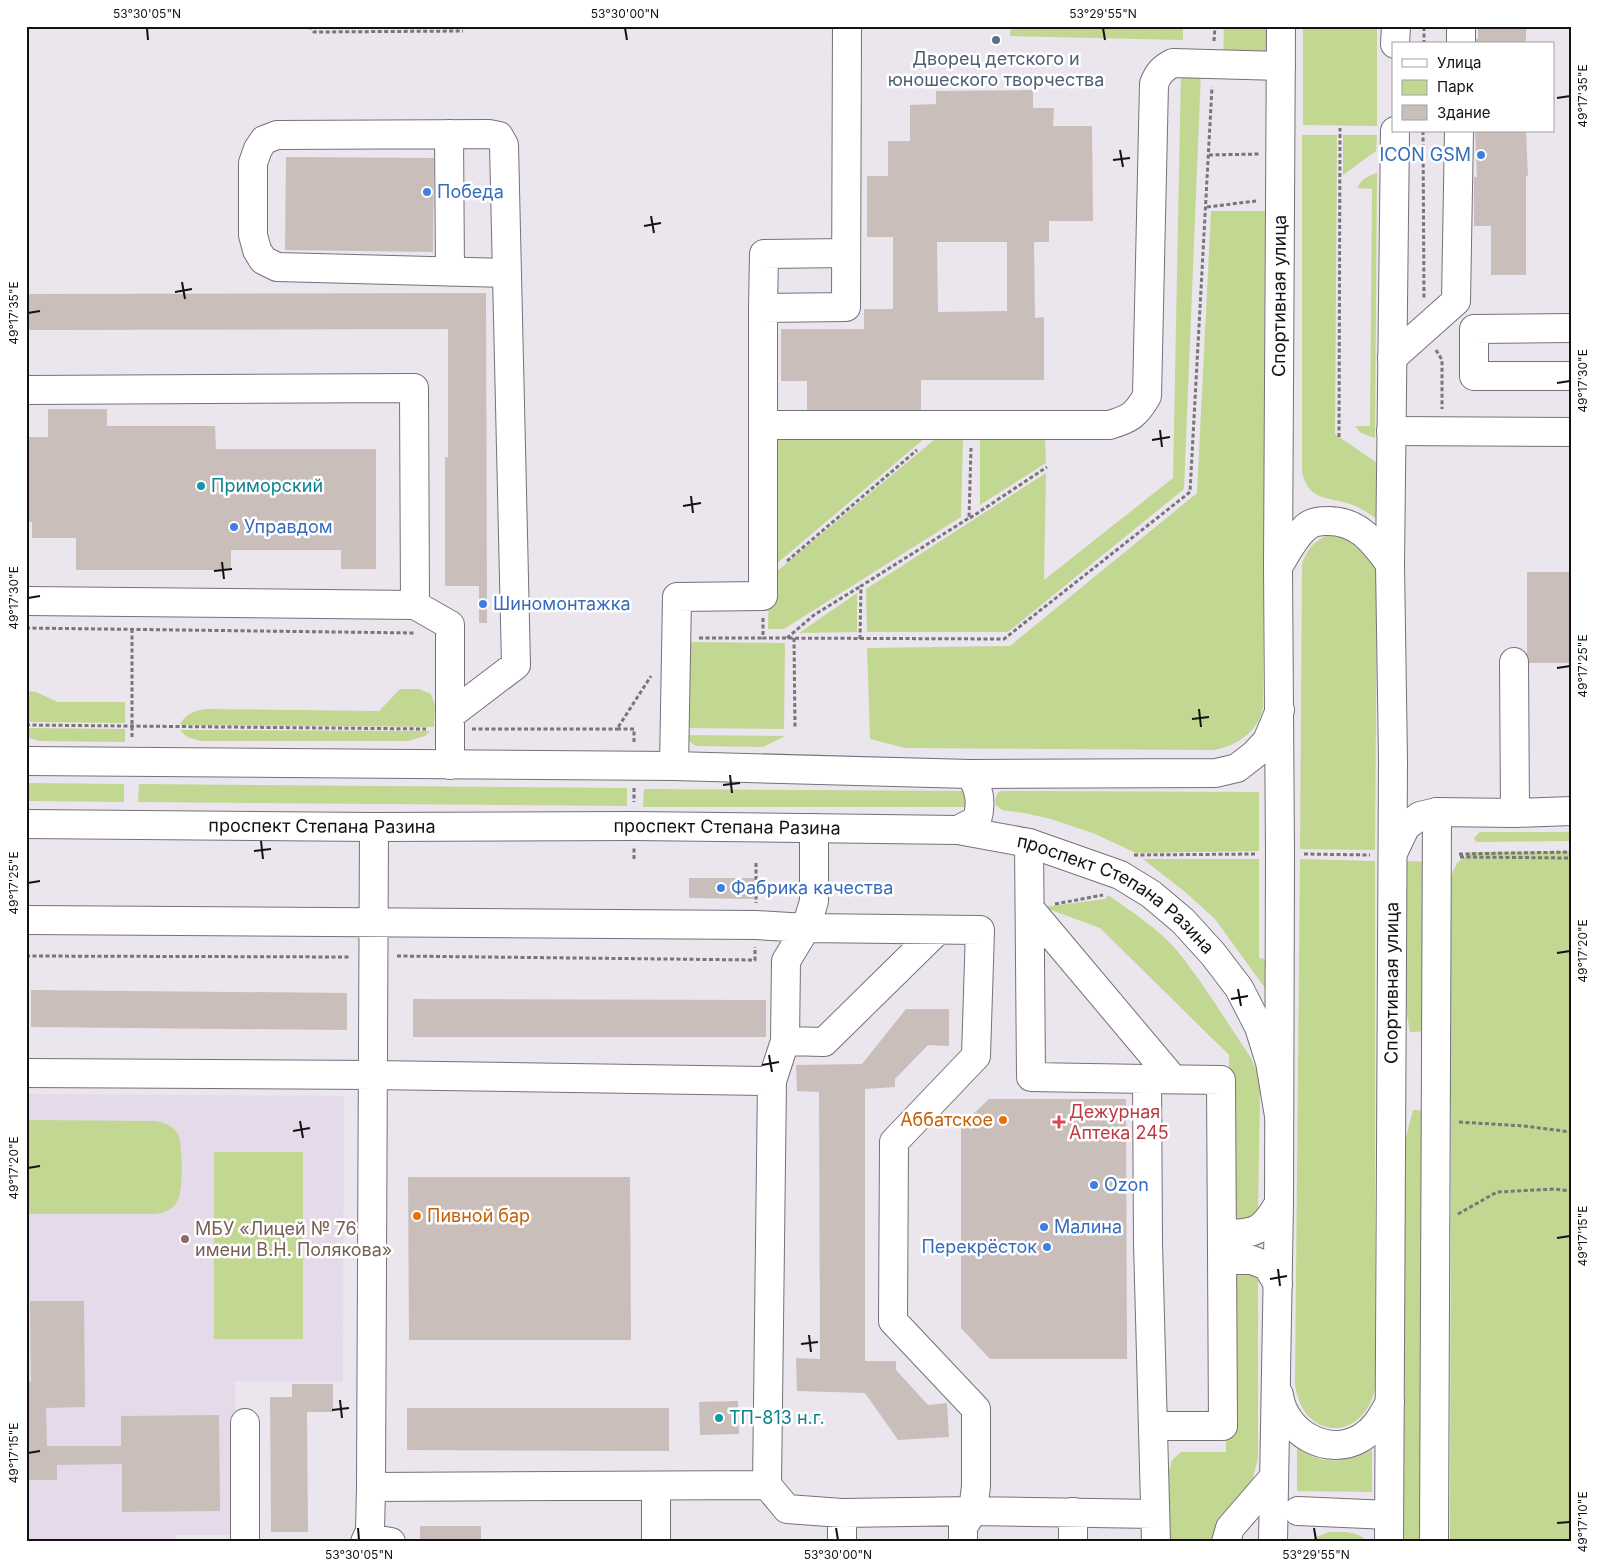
<svg xmlns="http://www.w3.org/2000/svg" width="1597" height="1568" viewBox="0 0 1597 1568" font-family="Inter,sans-serif">
	<rect width="100%" height="100%" fill="#ebe5ee"/>
	<path fill="#e5daea" d="M 26,1094 L 344,1096 L 343,1382 L 235,1381 L 237,1535 L 176,1535 L 176,1542 L 26,1542 Z"/>
	<path fill="#c2d791" d="M 1011,26 L 1183,26 L 1183,40 L 1010,36 Z
		M 1224,26 L 1269,26 L 1269,52 L 1223,58 Z
		M 1303,26 L 1377,26 L 1377,126 L 1303,125 Z
		M 1181,71 L 1201,71 L 1184,489 L 1008,632 L 867,632 L 866,589 L 1046,473 L 1044,580 L 1173,478 Z
		M 1302,135 L 1337,135 L 1335,434 L 1377,463 L 1377,519 C 1368,513 1360,507 1350,504 C 1327,497 1308,500 1302,472 Z
		M 1343,135 L 1377,135 L 1376,151 L 1343,175 Z
		M 1377,173 L 1375,438 L 1361,433 L 1355,426 L 1370,426 L 1372,189 L 1357,188 C 1362,179 1367,176 1377,173 Z
		M 1211,211 L 1265,211 L 1263,707 C 1259,731 1237,746 1214,750 L 905,748 L 870,739 L 867,648 L 1010,646 L 1197,493 Z
		M 925,438 L 768,571 L 773,439 Z
		M 935,439 L 963,440 L 961,517 L 784,629 L 768,629 L 769,578 Z
		M 980,439 L 1045,439 L 1046,463 L 980,505 Z
		M 1332,534 L 1351,536 L 1375,566 L 1377,578 L 1375,850 L 1300,849 L 1302,564 C 1308,548 1315,539 1332,534 Z
		M 857,593 L 857,632 L 799,633 Z
		M 680,642 L 785,643 L 784,729 L 679,728 Z
		M 400,689 L 419,689 L 431,694 L 435,705 L 434,727 L 180,725 C 185,714 192,712 204,709 L 379,711 Z
		M 26,691 L 36,692 L 58,702 L 125,702 L 125,723 L 26,722 Z
		M 26,728 L 125,729 L 125,742 L 39,741 L 26,737 Z
		M 180,730 L 430,731 L 425,736 L 408,741 L 201,741 L 187,737 Z
		M 680,735 L 785,736 L 763,747 L 696,746 Z
		M 26,783 L 124,784 L 124,802 L 26,801 Z
		M 139,784 L 627,788 L 627,806 L 138,802 Z
		M 644,789 L 965,791 L 970,807 L 643,807 Z
		M 1003,791 L 1259,792 L 1259,851 L 1136,853 L 1095,834 L 1051,819 L 1024,813 L 1002,810 L 996,805 L 995,800 L 998,792 Z
		M 1480,832 L 1571,832 L 1571,841 L 1476,842 L 1474,838 Z
		M 1571,851 L 1571,1542 L 1450,1542 L 1451,1105 L 1447,1105 L 1451,1009 L 1451,876 L 1457,863 L 1471,852 Z
		M 1143,859 L 1259,859 L 1259,958 L 1265,959 L 1265,988 L 1215,919 L 1185,892 Z
		M 1300,859 L 1375,861 L 1375,1389 C 1362,1444 1301,1440 1295,1383 Z
		M 1407,861 L 1431,862 L 1430,1031 L 1410,1032 L 1405,1003 Z
		M 1108,895 C 1128,909 1158,929 1174,947 C 1203,982 1226,1021 1251,1058 L 1258,1073 L 1260,1088 L 1258,1213 L 1239,1226 L 1227,1215 L 1229,1055 L 1100,928 L 1043,907 L 1105,899 Z
		M 1413,1110 L 1430,1111 L 1429,1542 L 1404,1542 L 1405,1141 Z
		M 26,1120 L 154,1121 C 164,1122 172,1125 178,1134 C 183,1144 183,1190 178,1200 C 173,1210 164,1213 155,1214 L 26,1214 Z
		M 214,1152 L 303,1152 L 303,1339 L 214,1339 Z
		M 1232,1270 L 1258,1275 L 1258,1459 L 1248,1495 L 1221,1542 L 1167,1542 L 1168,1475 L 1172,1460 L 1181,1452 L 1226,1452 L 1227,1275 Z
		M 1297,1447 C 1322,1466 1344,1463 1372,1450 L 1372,1492 L 1297,1491 Z
		M 1329,1532 C 1344,1532 1357,1530 1368,1542 L 1309,1542 L 1314,1538 Z"/>
	<path fill="#cabeba" fill-rule="evenodd" d="M 1478,26 L 1526,26 L 1526,44 L 1476,44 L 1476,39 L 1478,39 Z
		M 1033,90 L 1033,108 L 1054,108 L 1053,126 L 1092,126 L 1093,221 L 1049,221 L 1049,242 L 1034,242 L 1035,318 L 1044,317 L 1044,380 L 921,380 L 921,410 L 807,410 L 807,381 L 781,381 L 781,329 L 864,329 L 864,309 L 893,309 L 893,237 L 867,237 L 867,176 L 888,176 L 888,141 L 910,141 L 910,105 L 936,104 L 936,91 ZM 937,242 L 1007,242 L 1007,311 L 938,312 Z
		M 1475,131 L 1526,131 L 1528,176 L 1526,176 L 1526,275 L 1491,275 L 1491,226 L 1474,226 L 1474,177 L 1477,177 Z
		M 286,157 L 434,158 L 433,252 L 285,250 Z
		M 486,293 L 487,623 L 479,623 L 479,586 L 445,586 L 445,457 L 448,457 L 448,329 L 26,330 L 26,294 Z
		M 48,409 L 107,409 L 107,426 L 215,426 L 216,449 L 376,449 L 376,569 L 341,569 L 341,550 L 231,550 L 231,570 L 76,570 L 76,538 L 32,538 L 32,522 L 26,522 L 26,437 L 48,437 Z
		M 1527,572 L 1571,572 L 1571,663 L 1527,663 Z
		M 689,878 L 754,878 L 754,899 L 689,898 Z
		M 31,990 L 347,993 L 347,1030 L 31,1027 Z
		M 413,999 L 766,1000 L 766,1037 L 413,1037 Z
		M 906,1009 L 949,1009 L 949,1046 L 928,1045 L 895,1079 L 895,1087 L 865,1089 L 865,1361 L 896,1361 L 896,1370 L 928,1405 L 947,1403 L 949,1437 L 898,1440 L 865,1393 L 797,1391 L 796,1358 L 820,1359 L 819,1092 L 797,1091 L 796,1065 L 862,1064 Z
		M 989,1099 L 1126,1099 L 1127,1359 L 990,1359 L 961,1328 L 961,1126 Z
		M 408,1177 L 630,1177 L 631,1340 L 409,1340 Z
		M 30,1301 L 84,1301 L 85,1407 L 46,1408 L 47,1446 L 121,1446 L 121,1416 L 219,1415 L 220,1511 L 122,1512 L 122,1464 L 57,1465 L 57,1480 L 26,1480 L 26,1382 L 31,1382 Z
		M 292,1384 L 333,1384 L 333,1412 L 307,1412 L 308,1532 L 271,1532 L 270,1397 L 292,1397 Z
		M 738,1401 L 739,1434 L 700,1435 L 699,1402 Z
		M 407,1408 L 669,1408 L 669,1451 L 407,1450 Z
		M 420,1526 L 481,1526 L 481,1542 L 420,1542 Z"/>
	<g fill="none" stroke-linecap="round" stroke-linejoin="round">
		<g stroke="#767179" stroke-width="30">
			<path id="minor" d="M 1461,44 L 1461,26
				M 449,134 L 450,272
				M 763,308 L 764,254 L 846,253
				M 1571,328 L 1474,329 L 1474,376 L 1571,376
				M 1392,358 L 1456,301 L 1459,131
				M 26,390 L 414,388 L 415,605
				M 763,425 L 763,308 L 846,307 L 847,26
				M 1391,431 L 1571,432
				M 26,601 L 415,605 L 450,625 L 450,765
				M 1514,662 L 1515,813
				M 450,715 L 516,665 L 504,145 L 499,136 L 489,134 L 277,135 L 264,140 L 258,149 L 253,163 L 253,235 L 257,250 L 263,260 L 277,267 L 507,273
				M 674,766 L 677,597 L 763,596 L 763,425 L 1109,425 C 1130,419 1136,415 1147,396 L 1154,84 C 1158,73 1163,68 1173,63 L 1281,66
				M 1029,843 L 1031,1077 L 1147,1079 L 1148,1243 L 1156,1542
				M 1030,909 L 1173,1079
				M 26,920 L 756,925 L 806,928 L 980,930 L 976,1056 L 894,1142 L 893,1321 L 976,1409 L 976,1486 L 973,1511 L 842,1513 L 787,1509 L 767,1485 L 772,1081
				M 785,1041 L 824,1042 L 938,930
				M 26,1073 L 373,1075 L 772,1081 L 785,1041 L 786,961 L 806,928 L 814,901 L 814,828
				M 1147,1079 L 1221,1080 L 1223,1426 L 1153,1426
				M 1222,1234 C 1256,1234 1262,1232 1279,1203
				M 1222,1260 L 1252,1260 L 1267,1266 L 1278,1284
				M 245,1423 L 245,1542
				M 371,1487 L 767,1485
				M 656,1487 L 656,1542
				M 1298,1511 L 1389,1515
				M 1073,1512 L 1073,1542
				M 367,1538 L 391,1542
				M 365,1542 L 370,1531 L 371,1487 L 374,827
				M 842,1542 L 842,1513
				M 963,1542 L 963,1527 L 973,1511 L 1155,1514
				M 1226,1542 L 1230,1528 L 1274,1477
				M 1434,1542 L 1437,812"/>
		</g>
		<g stroke="#767179" stroke-width="30">
			<g id="major">
				<path d="M 1395,44 L 1396,26"/>
				<path id="s1" d="M 1278,565 L 1281,26"/>
				<path d="M 26,761 L 674,766 L 970,774 L 1216,773 L 1237,768 L 1255,754 L 1267,741 L 1280,710"/>
				<path id="s2" d="M 26,824 L 374,827 L 634,826 L 958,830 L 1029,843 L 1120,875 L 1151,894 L 1183,921 L 1213,954 L 1239,988 L 1259,1027 L 1270,1062 L 1279,1116"/>
				<path d="M 958,830 L 977,820 C 982,803 980,789 970,774"/>
				<path d="M 1393,853 L 1406,826 L 1420,816 L 1437,812 L 1515,813 L 1571,811"/>
				<path d="M 1279,1395 C 1284,1432 1327,1458 1361,1438 C 1376,1429 1382,1416 1390,1402"/>
				<path d="M 1273,1542 L 1279,1203 L 1280,854 L 1278,567 C 1286,554 1293,539 1305,528 C 1311,522 1318,521 1326,521 C 1358,520 1373,541 1390,564"/>
				<path id="s3" d="M 1389,1542 L 1393,761 L 1390,564 L 1395,131"/>
			</g>
		</g>
		<path stroke="#79757b" stroke-width="3" stroke-dasharray="4 2.5" stroke-linecap="butt" d="M 309,26 L 314,32 L 463,31
			M 1214,41 L 1215,26
			M 1424,44 L 1424,26
			M 1423,131 L 1424,299
			M 1209,155 L 1259,154
			M 1207,207 L 1256,201
			M 1436,350 L 1442,360 L 1442,409
			M 1339,437 L 1340,128
			M 970,518 L 1047,467
			M 787,561 L 917,450
			M 763,618 L 763,638 L 1004,639 L 1190,492 L 1212,87
			M 26,628 L 416,633
			M 132,629 L 132,738
			M 699,638 L 763,638
			M 787,638 L 814,615 L 861,586
			M 794,638 L 795,728
			M 860,639 L 861,586 L 969,518 L 971,448
			M 26,725 L 426,729
			M 472,729 L 617,729
			M 634,742 L 634,729 L 617,729 L 651,676
			M 634,788 L 634,802
			M 1304,854 L 1370,855
			M 1459,854 L 1571,852
			M 1134,855 L 1257,854
			M 1460,857 L 1571,858
			M 634,859 L 634,848
			M 756,863 L 756,903
			M 1055,904 L 1103,895
			M 26,956 L 351,957
			M 397,956 L 755,960 L 755,947
			M 1459,1122 L 1524,1126 L 1571,1132
			M 1458,1214 L 1497,1192 L 1555,1189 L 1571,1191"/>
		<use href="#minor" stroke="#fff" stroke-width="28"/>
		<use href="#major" stroke="#fff" stroke-width="28"/>
	</g>
	<path fill="none" stroke="#141215" stroke-width="2" d="M 147,28 L 148,40M 625,28 L 627,40M 1103,28 L 1105,40M 1557,98 L 1570,96M 1120,150 L 1123,167M 1113,160 L 1130,158M 651,216 L 654,233M 644,226 L 661,223M 182,282 L 185,299M 175,292 L 192,289M 28,313 L 40,311M 1557,383 L 1570,381M 1160,430 L 1162,447M 1152,440 L 1170,437M 691,496 L 693,513M 683,506 L 701,503M 222,562 L 224,579M 214,571 L 232,569M 28,598 L 40,596M 1557,668 L 1570,666M 1199,709 L 1201,727M 1192,719 L 1209,717M 730,775 L 732,793M 723,785 L 740,783M 261,841 L 263,859M 254,851 L 271,849M 28,883 L 40,881M 1557,953 L 1570,951M 1238,989 L 1241,1006M 1231,999 L 1248,996M 769,1055 L 772,1072M 762,1065 L 779,1062M 300,1121 L 303,1138M 293,1131 L 310,1128M 28,1168 L 40,1166M 1557,1238 L 1570,1236M 1278,1269 L 1280,1286M 1270,1279 L 1287,1276M 809,1335 L 811,1352M 801,1344 L 818,1342M 340,1400 L 342,1418M 332,1410 L 349,1408M 28,1453 L 40,1451M 1557,1523 L 1570,1522M 358,1528 L 359,1540M 836,1528 L 838,1540M 1314,1528 L 1316,1540"/>
	<circle fill="#5c6f8a" stroke="#fff" stroke-width="2" cx="996" cy="40" r="5"/>
	<g fill="#3f7fe0" stroke="#fff" stroke-width="2">
		<circle cx="1481" cy="155" r="5"/>
		<circle cx="427" cy="192" r="5"/>
		<circle cx="234" cy="527" r="5"/>
		<circle cx="483" cy="604" r="5"/>
		<circle cx="721" cy="888" r="5"/>
		<circle cx="1094" cy="1185" r="5"/>
		<circle cx="1044" cy="1227" r="5"/>
		<circle cx="1047" cy="1247" r="5"/>
	</g>
	<g fill="#0f9aa8" stroke="#fff" stroke-width="2">
		<circle cx="201" cy="486" r="5"/>
		<circle cx="719" cy="1418" r="5"/>
	</g>
	<g fill="#e8710a" stroke="#fff" stroke-width="2">
		<circle cx="1003" cy="1120" r="5"/>
		<circle cx="417" cy="1216" r="5"/>
	</g>
	<path fill="#e0444e" stroke="#fff" stroke-width="2" d="M1056.5 1114.5h5v5h5v5h-5v5h-5v-5h-5v-5h5z"/>
	<circle fill="#8d6e63" stroke="#fff" stroke-width="2" cx="185" cy="1239" r="5"/>
	<g text-anchor="middle" stroke-width="5" stroke-linejoin="round" paint-order="stroke">
		<g font-size="18" fill="#4e5e75" stroke="#fff">
			<text x="996" y="65">Дворец детского и<tspan x="996" dy="21">юношеского творчества</tspan></text>
		</g>
		<g font-size="18" fill="#366cbe" stroke="#fff" text-anchor="start">
			<text x="1471" y="161" text-anchor="end">ICON GSM</text>
			<text x="437" y="198">Победа</text>
			<text x="244" y="533">Управдом</text>
			<text x="493" y="610">Шиномонтажка</text>
			<text x="731" y="894">Фабрика качества</text>
			<text x="1104" y="1191">Ozon</text>
			<text x="1054" y="1233">Малина</text>
			<text x="1037" y="1253" text-anchor="end">Перекрёсток</text>
		</g>
		<g font-size="18" fill="#141215" stroke="#fff">
			<text dy="6" stroke="none"><textPath href="#s1" startOffset="269">Спортивная улица</textPath></text>
			<text dy="6" stroke="none"><textPath href="#s2" startOffset="296">проспект Степана Разина</textPath></text>
			<text dy="6" stroke="none"><textPath href="#s2" startOffset="701">проспект Степана Разина</textPath></text>
			<text dy="6" stroke="none"><textPath href="#s2" startOffset="1106">проспект Степана Разина</textPath></text>
			<text dy="6" stroke="none"><textPath href="#s3" startOffset="559">Спортивная улица</textPath></text>
		</g>
		<g font-size="18" fill="#0d838f" stroke="#fff" text-anchor="start">
			<text x="211" y="492">Приморский</text>
			<text x="729" y="1424">ТП-813 н.г.</text>
		</g>
		<g font-size="18" fill="#be3a42" stroke="#fff" text-anchor="start">
			<text x="1069" y="1118">Дежурная<tspan x="1069" dy="21">Аптека 245</tspan></text>
		</g>
		<g font-size="18" fill="#c56008" stroke="#fff" text-anchor="end">
			<text x="993" y="1126">Аббатское</text>
			<text x="427" y="1222" text-anchor="start">Пивной бар</text>
		</g>
		<g font-size="18" fill="#785e54" stroke="#fff" text-anchor="start">
			<text x="195" y="1235">МБУ «Лицей № 76<tspan x="195" dy="21">имени В.Н. Полякова»</tspan></text>
		</g>
	</g>
	<rect width="1597" height="1568" fill="none" stroke="#ffffff" stroke-width="55"/>
	<rect x="1392" y="42" width="162" height="90" fill="#ffffff" stroke="#a1a0a1"/>
	<rect x="1402" y="59" width="25" height="8" fill="#ffffff" stroke="#a1a0a1"/>
	<text x="1437" y="68" font-size="15" fill="#141215">Улица</text>
	<rect x="1402" y="80" width="25" height="15" fill="#c2d791" stroke="#a1a0a1"/>
	<text x="1437" y="92" font-size="15" fill="#141215">Парк</text>
	<rect x="1402" y="105" width="25" height="15" fill="#cabeba" stroke="#a1a0a1"/>
	<text x="1437" y="118" font-size="15" fill="#141215">Здание</text>
	<rect x="28" y="28" width="1542" height="1512" fill="none" stroke="#141215" stroke-width="2"/>
	<g font-size="12" text-anchor="middle" fill="#141215">
		<text x="147" y="18">53°30'05"N</text>
		<text x="625" y="18">53°30'00"N</text>
		<text x="1103" y="18">53°29'55"N</text>
		<text transform="translate(1583 96) rotate(-90)" y="4">49°17'35"E</text>
		<text transform="translate(14 313) rotate(-90)" y="4">49°17'35"E</text>
		<text transform="translate(1583 381) rotate(-90)" y="4">49°17'30"E</text>
		<text transform="translate(14 598) rotate(-90)" y="4">49°17'30"E</text>
		<text transform="translate(1583 666) rotate(-90)" y="4">49°17'25"E</text>
		<text transform="translate(14 883) rotate(-90)" y="4">49°17'25"E</text>
		<text transform="translate(1583 951) rotate(-90)" y="4">49°17'20"E</text>
		<text transform="translate(14 1168) rotate(-90)" y="4">49°17'20"E</text>
		<text transform="translate(1583 1236) rotate(-90)" y="4">49°17'15"E</text>
		<text transform="translate(14 1453) rotate(-90)" y="4">49°17'15"E</text>
		<text transform="translate(1583 1522) rotate(-90)" y="4">49°17'10"E</text>
		<text x="359" y="1559">53°30'05"N</text>
		<text x="838" y="1559">53°30'00"N</text>
		<text x="1316" y="1559">53°29'55"N</text>
	</g>
</svg>
